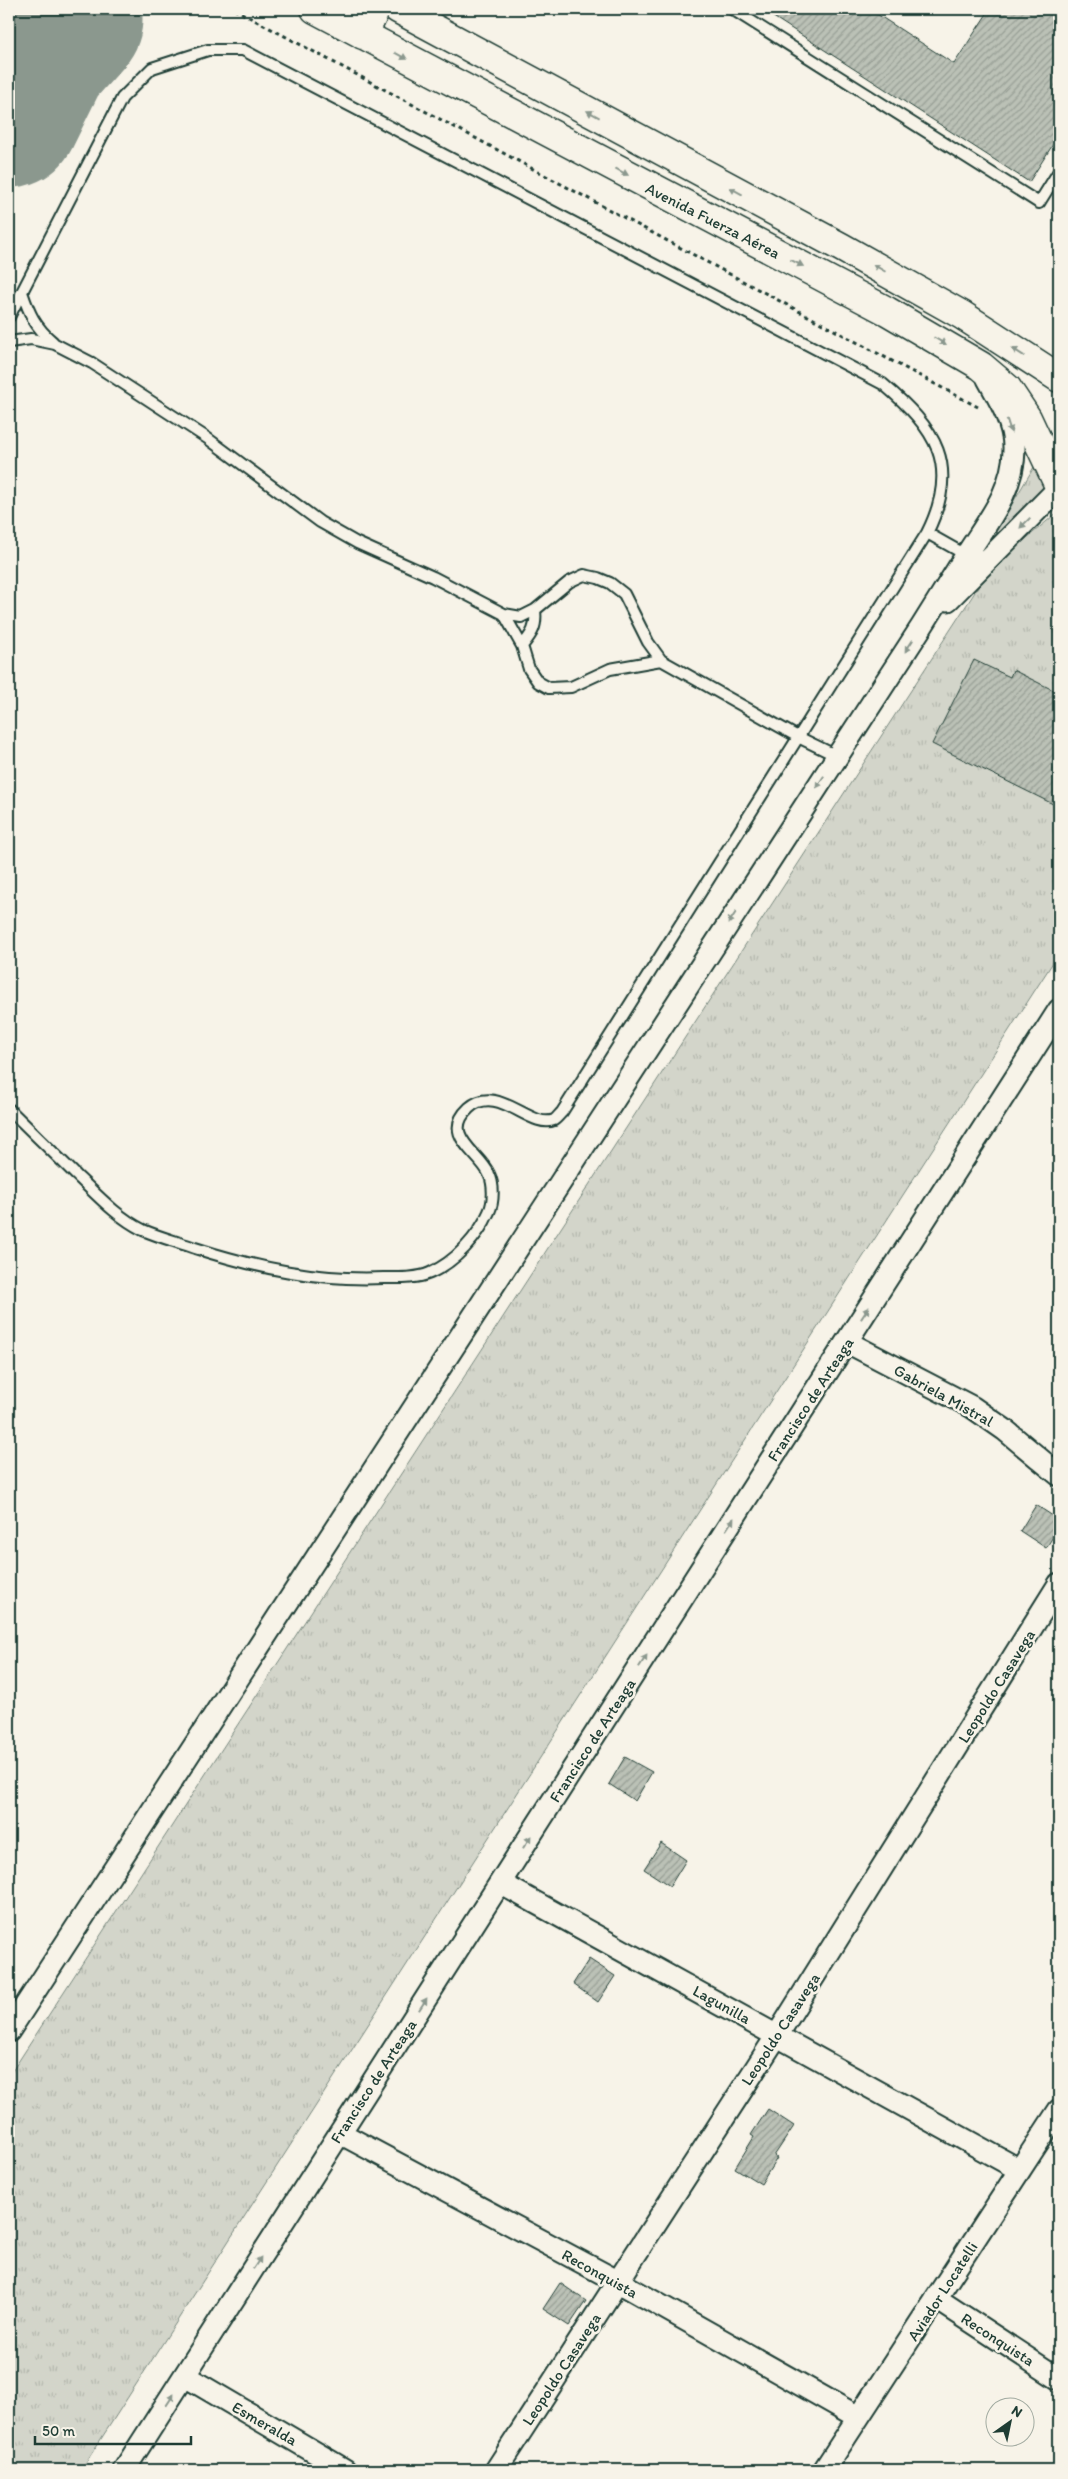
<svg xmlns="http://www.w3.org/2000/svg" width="1068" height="2479" viewBox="0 0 1068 2479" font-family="Itim,sans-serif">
	<defs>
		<pattern id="grass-tufts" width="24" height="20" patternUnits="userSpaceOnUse" patternTransform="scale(1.25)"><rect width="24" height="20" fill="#d3d5ca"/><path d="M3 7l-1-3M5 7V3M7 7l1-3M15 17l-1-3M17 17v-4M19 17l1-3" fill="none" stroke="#b5b8ae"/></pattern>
		<pattern id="building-hatch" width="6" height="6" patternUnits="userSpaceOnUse" patternTransform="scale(1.25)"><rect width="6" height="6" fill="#bbc1b6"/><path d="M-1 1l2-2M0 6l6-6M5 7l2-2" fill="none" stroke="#979e95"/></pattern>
	</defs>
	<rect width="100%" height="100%" fill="#f7f3e8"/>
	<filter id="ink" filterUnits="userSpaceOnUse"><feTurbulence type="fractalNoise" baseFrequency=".02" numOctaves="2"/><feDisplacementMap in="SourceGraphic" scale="10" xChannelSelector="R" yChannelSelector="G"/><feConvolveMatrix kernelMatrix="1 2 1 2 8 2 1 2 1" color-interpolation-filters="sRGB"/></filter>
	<g filter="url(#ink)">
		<path fill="url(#grass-tufts)" stroke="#79897f" d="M 1034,467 L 1050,488 L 988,544 Z
			M 1059,511 L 1059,953 L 81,2470 L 9,2470 L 9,2076 L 990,569 Z"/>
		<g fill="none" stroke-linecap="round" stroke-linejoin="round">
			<path stroke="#8b988e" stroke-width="141" d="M 9,117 L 39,56 L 72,19"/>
		</g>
		<path fill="url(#building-hatch)" stroke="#1f3d34" d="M 761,9 L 872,11 L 954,64 L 990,9 L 1059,9 L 1059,135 L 1029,182 Z
			M 974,660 L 1010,677 L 1013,670 L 1059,693 L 1059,807 L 932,744 Z
			M 1036,1505 L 1059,1520 L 1059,1527 L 1046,1548 L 1020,1531 Z
			M 625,1757 L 652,1772 L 635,1801 L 609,1784 Z
			M 661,1843 L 686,1860 L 670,1886 L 644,1869 Z
			M 589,1959 L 615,1976 L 598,2002 L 573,1984 Z
			M 768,2109 L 794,2126 L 774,2156 L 777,2158 L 761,2184 L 735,2168 L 754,2137 L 751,2135 Z
			M 560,2283 L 586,2301 L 569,2326 L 543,2309 Z"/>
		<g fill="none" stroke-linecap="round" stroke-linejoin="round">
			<g stroke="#1f3d34" stroke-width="14">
				<path id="service" d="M 732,9 L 1039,203 L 1059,171
					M 22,292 C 29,313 35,327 53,342
					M 9,317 L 122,98 L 152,68 L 208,50 L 243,50 L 883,384 C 936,429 961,465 927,533 L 562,1112 C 560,1114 556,1119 554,1120 C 531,1130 497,1082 469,1108 C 440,1135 480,1153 489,1174 C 494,1184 494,1202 489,1212 C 478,1237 455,1262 430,1273 C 416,1279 399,1278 384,1278 C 318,1281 257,1268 195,1248 C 178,1242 159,1237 143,1230 C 117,1217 97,1195 76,1175 C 54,1153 31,1131 9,1109
					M 9,342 L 31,339 L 55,344 L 92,363 L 207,438 L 320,522 L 357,543 L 433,577 L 504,614 L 522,646 L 529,669 L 538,682 L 549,688 L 571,687 L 610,669 L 661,660 L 798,737 L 837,756
					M 927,533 L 966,555
					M 504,614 L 521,617 L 535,610 L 569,582 L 584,575 L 598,578 L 610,583 L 624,594 L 648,642 L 661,660
					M 522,646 C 532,634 537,627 535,610"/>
			</g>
			<g stroke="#1f3d34" stroke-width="25">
				<path id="minor" d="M 948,600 L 1059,488
					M 847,1342 L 972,1407 L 1005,1430 L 1059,1475
					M 500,1883 L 1020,2170
					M 9,2031 L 922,626 C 937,602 952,578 967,554 C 988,521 1015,488 1014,447 C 1014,423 999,399 988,379
					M 340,2133 L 617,2281 L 858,2417
					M 937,2299 L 1059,2379
					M 185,2376 L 345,2470
					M 124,2470 L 1059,1010
					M 496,2470 L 778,2034 L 1059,1584
					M 824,2470 L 1059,2110"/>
			</g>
			<g stroke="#1f3d34" stroke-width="31">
				<path id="primary" d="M 315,9 L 887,311 L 981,366 L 1007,388 L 1027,418 L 1059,486
					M 398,9 L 841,247 L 962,315 L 1059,378
					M 363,35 L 376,9"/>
			</g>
			<path stroke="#1f3d34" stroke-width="3" stroke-dasharray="4 4" stroke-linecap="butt" d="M 234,9 L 978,407"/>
			<use href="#service" stroke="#f7f3e8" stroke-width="10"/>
			<use href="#minor" stroke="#f7f3e8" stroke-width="21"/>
			<use href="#primary" stroke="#f7f3e8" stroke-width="28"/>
		</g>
		<defs><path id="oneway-solid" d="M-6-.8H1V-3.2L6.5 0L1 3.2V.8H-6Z" transform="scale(1.25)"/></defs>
		<g fill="#8b988e">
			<use href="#oneway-solid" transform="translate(401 56) rotate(28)"/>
			<use href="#oneway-solid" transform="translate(593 114) rotate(-152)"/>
			<use href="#oneway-solid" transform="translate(622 172) rotate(28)"/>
			<use href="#oneway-solid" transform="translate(736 191) rotate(-152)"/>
			<use href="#oneway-solid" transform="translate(797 263) rotate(27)"/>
			<use href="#oneway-solid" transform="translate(879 268) rotate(-150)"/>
			<use href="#oneway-solid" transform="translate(940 341) rotate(30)"/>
			<use href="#oneway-solid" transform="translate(1018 352) rotate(-147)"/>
			<use href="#oneway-solid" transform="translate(1009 426) rotate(72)"/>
			<use href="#oneway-solid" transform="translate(1025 523) rotate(135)"/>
			<use href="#oneway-solid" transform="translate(909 646) rotate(123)"/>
			<use href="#oneway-solid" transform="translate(820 782) rotate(123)"/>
			<use href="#oneway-solid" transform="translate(732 918) rotate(123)"/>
			<use href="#oneway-solid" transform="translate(865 1313) rotate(-57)"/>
			<use href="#oneway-solid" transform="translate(730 1524) rotate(-57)"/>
			<use href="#oneway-solid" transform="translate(643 1661) rotate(-57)"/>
			<use href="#oneway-solid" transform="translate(527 1842) rotate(-57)"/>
			<use href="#oneway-solid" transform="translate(423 2004) rotate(-57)"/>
			<use href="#oneway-solid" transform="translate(257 2263) rotate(-57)"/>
			<use href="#oneway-solid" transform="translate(170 2400) rotate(-57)"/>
		</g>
	</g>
	<g text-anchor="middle" stroke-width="5" stroke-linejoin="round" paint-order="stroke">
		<g font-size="16" fill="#1f3d34" stroke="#f7f3e8">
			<text transform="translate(713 220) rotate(27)" y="6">Avenida Fuerza Aérea</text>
			<text transform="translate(944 1395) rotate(29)" y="6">Gabriela Mistral</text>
			<text transform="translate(810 1399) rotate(-57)" y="6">Francisco de Arteaga</text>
			<text transform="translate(996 1686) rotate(-58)" y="6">Leopoldo Casavega</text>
			<text transform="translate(592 1740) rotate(-57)" y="6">Francisco de Arteaga</text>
			<text transform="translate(722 2004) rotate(29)" y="6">Lagunilla</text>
			<text transform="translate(780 2029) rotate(-57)" y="6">Leopoldo Casavega</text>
			<text transform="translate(373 2081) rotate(-57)" y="6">Francisco de Arteaga</text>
			<text transform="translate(600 2273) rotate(29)" y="6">Reconquista</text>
			<text transform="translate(942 2291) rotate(-57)" y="6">Aviador Locatelli</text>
			<text transform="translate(998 2339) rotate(33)" y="6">Reconquista</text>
			<text transform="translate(561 2369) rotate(-57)" y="6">Leopoldo Casavega</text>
			<text transform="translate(265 2423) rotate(30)" y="6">Esmeralda</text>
		</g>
	</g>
	<rect width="1068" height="2479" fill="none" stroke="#f7f3e8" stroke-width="30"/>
	<rect x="15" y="15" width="1038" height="2449" fill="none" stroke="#1f3d34" stroke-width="2" filter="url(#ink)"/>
	<g transform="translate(1010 2422) rotate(33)"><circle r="24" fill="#f7f3e8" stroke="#a1aaa0"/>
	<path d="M0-4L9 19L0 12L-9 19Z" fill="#1f3d34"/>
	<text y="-8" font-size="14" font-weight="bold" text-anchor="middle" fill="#1f3d34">N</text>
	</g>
	<path d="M35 2436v8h156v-8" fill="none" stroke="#1f3d34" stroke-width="2.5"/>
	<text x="42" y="2436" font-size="15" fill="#1f3d34" stroke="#f7f3e8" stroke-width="4" paint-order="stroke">50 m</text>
</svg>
